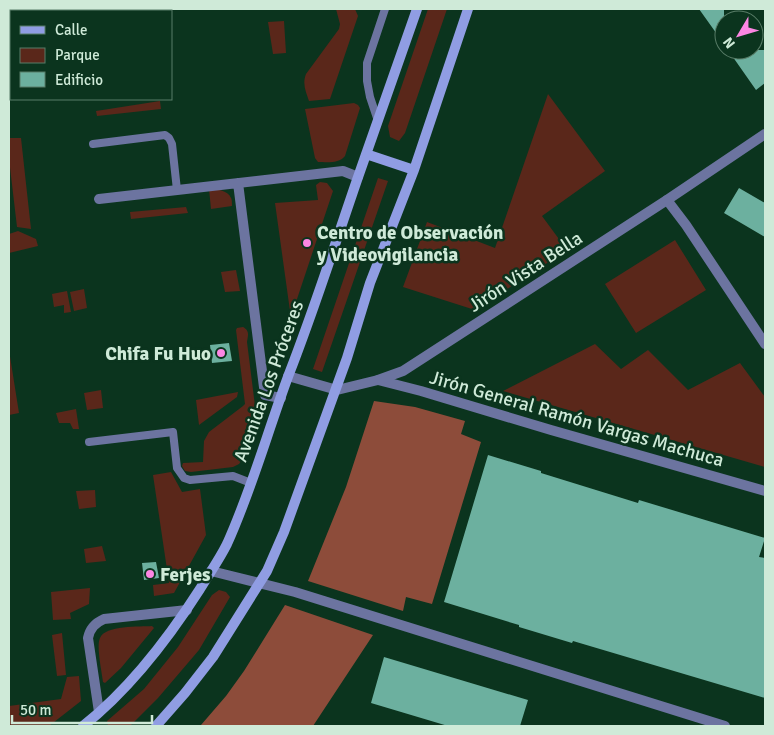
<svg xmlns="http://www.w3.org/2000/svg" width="774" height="735" viewBox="0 0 774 735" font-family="Signika,sans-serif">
	<rect width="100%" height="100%" fill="#0b341e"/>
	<path fill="#5a271a" d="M 336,9 L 355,9 L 358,16 L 330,99 L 309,101 C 306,92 302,84 306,74 L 339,29 L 340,24 Z
		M 428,9 L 447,9 L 405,133 L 399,141 L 390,137 L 388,126 Z
		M 284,21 L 286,53 L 273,54 L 268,22 Z
		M 548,94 L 605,171 L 542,216 L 567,250 L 475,310 L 403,287 L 427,222 L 495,248 Z
		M 160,101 L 161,109 L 97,116 L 96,111 Z
		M 354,103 L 358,105 L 360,108 L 345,156 C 339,164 326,162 318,162 L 315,158 L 305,109 Z
		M 9,138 L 21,138 L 31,229 L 17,227 L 9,159 Z
		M 378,178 L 388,181 L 322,372 L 313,369 Z
		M 320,182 L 327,183 L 333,191 L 293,311 L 290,311 L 275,203 L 318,200 L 316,185 Z
		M 209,189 C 216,189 228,190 231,198 C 232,199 232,205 232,206 L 211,209 Z
		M 186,207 L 188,213 L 131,219 L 130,212 Z
		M 18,231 L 36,239 L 38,246 L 9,253 L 9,234 Z
		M 675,240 L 706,290 L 636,333 L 605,284 Z
		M 236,270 L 240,291 L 225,292 L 221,272 Z
		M 84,289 L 87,308 L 74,311 L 70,292 Z
		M 67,291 L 71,312 L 64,313 L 64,305 L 54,307 L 52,294 Z
		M 243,327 C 250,331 248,335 247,342 L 257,422 L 244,457 L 239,464 L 233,467 L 191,472 L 185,471 L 182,466 L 183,463 L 203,462 L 204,441 L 209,432 L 243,406 L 245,404 L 236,330 L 237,328 Z
		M 595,344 L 621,369 L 648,350 L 688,390 L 740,363 L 765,397 L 765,467 L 503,391 Z
		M 9,350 L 19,413 L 9,415 Z
		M 101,390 L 103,408 L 87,410 L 84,393 Z
		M 238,392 L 237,397 L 199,425 L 196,400 Z
		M 76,409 L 79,429 L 73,429 L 70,423 L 59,423 L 56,413 Z
		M 171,472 L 182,492 L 200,489 L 206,535 L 174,593 L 154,596 L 153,585 L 169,583 L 153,475 Z
		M 95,490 L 96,507 L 79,509 L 76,491 Z
		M 102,546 L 106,561 L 86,563 L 84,549 Z
		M 90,588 L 89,604 L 70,613 L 71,619 L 53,620 L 51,592 Z
		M 219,590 L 226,592 L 230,597 L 199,650 L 158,698 L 130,726 L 108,726 L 107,721 L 144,689 L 178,647 L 212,595 Z
		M 152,626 L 154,628 L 121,668 L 105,683 L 103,682 C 102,673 96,646 100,638 C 105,625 140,627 152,626 Z
		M 62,633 L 66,675 L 57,676 L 52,635 Z
		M 79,676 L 81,701 L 49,726 L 9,726 L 9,706 L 61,699 L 67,677 Z"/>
	<path fill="#8d4c3a" d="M 374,401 L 415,407 L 465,421 L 461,434 L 481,442 L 432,604 L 406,597 L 403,611 L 308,581 L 346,487 Z
		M 285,605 L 373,635 L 313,726 L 203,726 L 201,725 L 226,696 L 244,671 Z"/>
	<path fill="#6cb09f" d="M 699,9 L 724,9 L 724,44 Z
		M 728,50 L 765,50 L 765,83 L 756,90 Z
		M 739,188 L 765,203 L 765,237 L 724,213 Z
		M 229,343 L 232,361 L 212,363 L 210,345 Z
		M 488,455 L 541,471 L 541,473 L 638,503 L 639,500 L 765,538 L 759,557 L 765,558 L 765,698 L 573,641 L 572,643 L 519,627 L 519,625 L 444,602 Z
		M 156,562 L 159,578 L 144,580 L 142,563 Z
		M 384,657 L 528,700 L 520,726 L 448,726 L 371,703 Z"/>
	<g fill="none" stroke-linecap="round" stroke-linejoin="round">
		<path stroke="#6c74a0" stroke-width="8" d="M 378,121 L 370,97 L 367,81 L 367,63 L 385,9
			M 93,144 L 165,135 L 169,138 L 172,144 L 177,190
			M 89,442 L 173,432 L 177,468 L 184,478 L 190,480 L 233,476 L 251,483"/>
		<path stroke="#6c74a0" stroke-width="10" d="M 238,183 L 265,395 L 281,398
			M 99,199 L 343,171 L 358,177
			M 667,200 L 686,225 L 765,344
			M 378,380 L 421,391 L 551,430 L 765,491
			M 211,571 L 295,592 L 725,726
			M 99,712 L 88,638 C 90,628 95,623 104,619 L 187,610"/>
		<path stroke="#6c74a0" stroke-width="10" d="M 288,376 L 337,390 L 378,380 L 403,371 L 667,200 L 765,134"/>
		<path stroke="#909de3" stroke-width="10" d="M 366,154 L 414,170
			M 83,726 C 130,689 168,639 200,589 C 209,574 219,560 227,544 C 252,489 268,430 289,374 C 314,310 335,244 357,180 C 377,123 397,66 417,9
			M 156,726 L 185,693 L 213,657 L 267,571 L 284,532 L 347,358 L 370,283 L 414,170 L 468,9"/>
	</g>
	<g fill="#fc86e3" stroke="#0b341e" stroke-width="2">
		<circle cx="307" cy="243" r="5"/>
		<circle cx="221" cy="353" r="5"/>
		<circle cx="150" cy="574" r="5"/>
	</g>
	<g text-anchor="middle" stroke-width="5" stroke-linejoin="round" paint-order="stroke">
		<g font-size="19" font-weight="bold" fill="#cfead8" stroke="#0b341e" text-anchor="start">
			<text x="317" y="239">Centro de Observación<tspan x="317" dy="22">y Videovigilancia</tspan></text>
			<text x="211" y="360" text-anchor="end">Chifa Fu Huo</text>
			<text x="160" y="581">Ferjes</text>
		</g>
		<g font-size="19" fill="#cfead8" stroke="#0b341e">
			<text transform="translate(525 271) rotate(-33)" y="7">Jirón Vista Bella</text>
			<text transform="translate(268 381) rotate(-70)" y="7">Avenida Los Próceres</text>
			<text transform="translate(577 418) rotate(16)" y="7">Jirón General Ramón Vargas Machuca</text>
		</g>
	</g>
	<rect width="774" height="735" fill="none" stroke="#cfead8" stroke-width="20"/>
	<rect x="10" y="10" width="162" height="90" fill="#0b341e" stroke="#597d68"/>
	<rect x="20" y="26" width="25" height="8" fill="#909de3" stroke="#597d68"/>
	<text x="55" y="35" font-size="15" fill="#cfead8">Calle</text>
	<rect x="20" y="48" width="25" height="15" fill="#5a271a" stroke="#597d68"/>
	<text x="55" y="60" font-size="15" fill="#cfead8">Parque</text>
	<rect x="20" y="72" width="25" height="15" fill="#6cb09f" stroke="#597d68"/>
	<text x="55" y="85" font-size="15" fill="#cfead8">Edificio</text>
	<g transform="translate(739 35) rotate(232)"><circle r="24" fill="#0b341e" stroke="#597d68"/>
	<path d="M0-4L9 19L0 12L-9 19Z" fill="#fc86e3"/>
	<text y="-8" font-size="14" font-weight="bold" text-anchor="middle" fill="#cfead8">N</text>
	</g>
	<path d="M12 715v8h140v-8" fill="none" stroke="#cfead8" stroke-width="2.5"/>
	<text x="20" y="715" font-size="15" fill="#cfead8" stroke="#0b341e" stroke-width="4" paint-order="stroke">50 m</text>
</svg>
